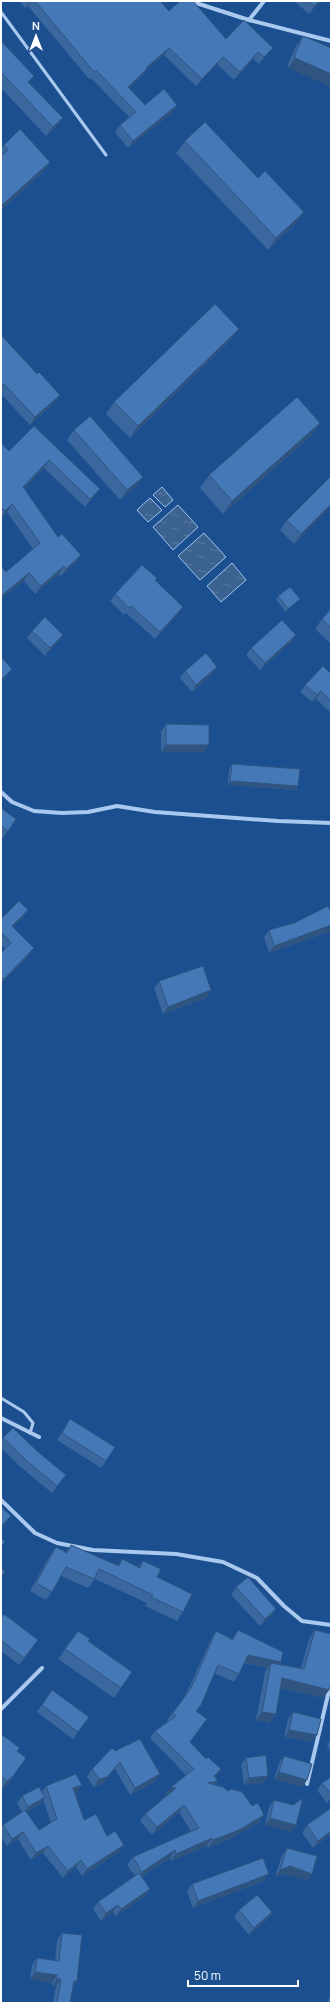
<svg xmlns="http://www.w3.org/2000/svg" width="332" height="2004" viewBox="0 0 332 2004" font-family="Manrope,sans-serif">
	<defs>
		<pattern id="water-ripples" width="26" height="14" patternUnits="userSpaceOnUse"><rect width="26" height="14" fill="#3c6290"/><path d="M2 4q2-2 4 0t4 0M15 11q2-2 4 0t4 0" fill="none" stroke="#597aa1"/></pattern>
	</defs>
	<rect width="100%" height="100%" fill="#1b4f8f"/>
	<path fill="url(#water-ripples)" stroke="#9cc4f0" d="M 162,487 L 173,500 L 165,507 L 153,495 Z
		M 150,498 L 162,510 L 148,522 L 137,510 Z
		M 178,505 L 198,527 L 173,550 L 153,527 Z
		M 204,533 L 226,557 L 200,580 L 178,556 Z
		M 232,563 L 246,580 L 221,602 L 207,586 Z"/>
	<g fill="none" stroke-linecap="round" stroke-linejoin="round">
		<path stroke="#a9c9ee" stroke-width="3" d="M 1,12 L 106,155
			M 1,1398 L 24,1412 L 33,1423 L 30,1433"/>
		<path stroke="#a9c9ee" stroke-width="4" d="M 190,1 L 249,20 L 331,41
			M 249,20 L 264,1
			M 1,792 L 12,802 L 34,811 L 62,813 L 88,812 L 117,806 L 155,812 L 278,821 L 331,823
			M 1,1418 L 39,1437
			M 1,1500 L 35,1533 L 57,1543 L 93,1550 L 176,1554 L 223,1562 L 257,1578 L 284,1606 L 302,1621 L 331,1625
			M 1,1709 L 42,1668
			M 307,1784 L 331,1682"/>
	</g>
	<path fill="#3a679d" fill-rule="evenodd" d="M 19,1 L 160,1 L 169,11 L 226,39 L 267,55 L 259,64 L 253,59 L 234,80 L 217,64 L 196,86 L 164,55 L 145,71 L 141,77 L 129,88 L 145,105 L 177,105 L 172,113 L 128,148 L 115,132 L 120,125 L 129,117 L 91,78 L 89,79 L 28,6 L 25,8 Z
		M 294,1 L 321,1 L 309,14 Z
		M 303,36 L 331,48 L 288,68 L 288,64 L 296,46 Z
		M 1,41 L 34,76 L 29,83 L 56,127 L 46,136 L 1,88 Z
		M 185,141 L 258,178 L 304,212 L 295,224 L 268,250 L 176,153 Z
		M 4,145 L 50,162 L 43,172 L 1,210 L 1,149 Z
		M 1,335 L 37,374 L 60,395 L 54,403 L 30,425 L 1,394 Z
		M 230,341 L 130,438 L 106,414 L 114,402 Z
		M 320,423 L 312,435 L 223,514 L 200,488 L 209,475 Z
		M 34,426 L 94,497 L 85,507 L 44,468 L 24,488 L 58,537 L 81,555 L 76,562 L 61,576 L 59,574 L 35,594 L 24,581 L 6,572 L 33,549 L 7,512 L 1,518 L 1,443 L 9,451 Z
		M 74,430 L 143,477 L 136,487 L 120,500 L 67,440 Z
		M 331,506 L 294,544 L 280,530 L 287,520 Z
		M 157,578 L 155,581 L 178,614 L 155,639 L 126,613 L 124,615 L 110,601 L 115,594 Z
		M 278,596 L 300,599 L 297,602 L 286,612 L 276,600 Z
		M 331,609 L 331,644 L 315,629 L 322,619 Z
		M 32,631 L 63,635 L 58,642 L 45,656 L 27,638 Z
		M 296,635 L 291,642 L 260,670 L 246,655 L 251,648 Z
		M 217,667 L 212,674 L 192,692 L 180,678 L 185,671 Z
		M 331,674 L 331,713 L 316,699 L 312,702 L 300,692 L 305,685 Z
		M 166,724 L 209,745 L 204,752 L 161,752 L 161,732 Z
		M 232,764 L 298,786 L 296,790 L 228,785 L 229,768 Z
		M 1,808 L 16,819 L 3,838 L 1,836 Z
		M 28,910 L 23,917 L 13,927 L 29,955 L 1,983 L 1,953 L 6,949 L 1,944 L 1,919 Z
		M 269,930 L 331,931 L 269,953 L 264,937 Z
		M 159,981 L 211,990 L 206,998 L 163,1014 L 154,988 Z
		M 70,1419 L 106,1461 L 101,1468 L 57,1440 Z
		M 3,1438 L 37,1451 L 66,1475 L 52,1493 L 22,1468 L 1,1448 L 1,1441 Z
		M 71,1545 L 118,1566 L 122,1559 L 138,1567 L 143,1561 L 157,1577 L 183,1612 L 177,1621 L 145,1606 L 147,1603 L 95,1579 L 88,1588 L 61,1576 L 52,1592 L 46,1600 L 30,1591 L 50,1555 L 56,1547 L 66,1552 Z
		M 236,1587 L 276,1609 L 271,1616 L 260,1626 L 231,1595 Z
		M 1,1618 L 33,1648 L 19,1665 L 1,1651 Z
		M 238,1630 L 281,1662 L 279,1665 L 301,1668 L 309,1639 L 315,1630 L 329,1690 L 323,1698 L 280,1688 L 276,1714 L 269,1723 L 256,1720 L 265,1672 L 268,1668 L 244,1663 L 239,1674 L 234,1682 L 214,1673 L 196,1711 L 190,1742 L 206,1759 L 221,1769 L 215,1778 L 218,1781 L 216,1785 L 252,1806 L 264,1815 L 259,1822 L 234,1837 L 208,1848 L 207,1846 L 171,1861 L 170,1858 L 142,1876 L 150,1889 L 145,1896 L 116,1916 L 113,1912 L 101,1921 L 93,1909 L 98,1902 L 135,1876 L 127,1865 L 133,1857 L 191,1831 L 179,1812 L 152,1835 L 140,1821 L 145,1814 L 168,1795 L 165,1794 L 186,1775 L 150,1738 L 155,1731 L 168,1721 L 167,1720 L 186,1694 L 211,1639 L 216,1631 L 232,1639 Z
		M 78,1631 L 88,1641 L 132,1672 L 114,1698 L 58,1659 Z
		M 52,1690 L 89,1717 L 73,1739 L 37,1712 Z
		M 293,1712 L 317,1735 L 312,1742 L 284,1737 L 288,1719 Z
		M 1,1734 L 17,1752 L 26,1758 L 7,1785 L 1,1790 Z
		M 331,1739 L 331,1752 L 327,1746 Z
		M 115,1751 L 160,1774 L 155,1782 L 130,1795 L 115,1769 L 102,1784 L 94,1787 L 87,1777 L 92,1769 Z
		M 284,1756 L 302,1787 L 274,1779 L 279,1763 Z
		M 246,1758 L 268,1776 L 263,1783 L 244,1785 L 241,1765 Z
		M 331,1777 L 331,1800 L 327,1803 L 317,1790 L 322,1783 Z
		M 46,1786 L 77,1793 L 75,1793 L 84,1820 L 107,1836 L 119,1852 L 82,1876 L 76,1867 L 63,1878 L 43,1853 L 31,1860 L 18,1839 L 7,1846 L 1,1836 L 1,1828 L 3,1825 L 22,1812 L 17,1803 L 22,1796 L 42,1792 ZM 43,1799 L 51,1823 L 39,1830 L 26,1812 L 40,1804 Z
		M 274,1800 L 291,1832 L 265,1825 L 269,1807 Z
		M 331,1808 L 331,1834 L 313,1848 L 302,1833 L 307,1825 Z
		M 287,1848 L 307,1881 L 285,1874 L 275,1877 L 282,1855 Z
		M 264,1881 L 193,1908 L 187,1891 L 192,1884 Z
		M 239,1910 L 272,1912 L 267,1920 L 249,1935 L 234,1917 Z
		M 62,1933 L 77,1981 L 73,1987 L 70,2003 L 53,2003 L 56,1986 L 52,1986 L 52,1983 L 30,1979 L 32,1965 L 37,1958 L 55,1961 L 57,1940 Z
		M 331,1994 L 331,2003 L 327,2003 Z"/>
	<path fill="#305480" d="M 30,1 L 31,1 L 28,6 L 25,8 Z
		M 319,1 L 321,1 L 309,14 L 314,6 Z
		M 169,48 L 164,55 L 145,71 L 141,77 L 123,95 L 128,87 L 146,68 Z
		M 273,48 L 267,55 L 259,64 L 264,57 Z
		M 258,52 L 253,59 L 234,80 L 240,72 Z
		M 223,57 L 217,64 L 196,86 L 202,79 Z
		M 295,58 L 331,74 L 331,87 L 288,68 Z
		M 34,76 L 28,85 L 28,82 Z
		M 177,105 L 172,113 L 128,148 L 133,141 Z
		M 63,118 L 56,127 L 46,136 L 53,127 Z
		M 50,162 L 43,172 L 1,210 L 1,206 Z
		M 304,212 L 295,224 L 268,250 L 276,238 Z
		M 239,329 L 230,341 L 130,438 L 138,426 Z
		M 60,395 L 54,403 L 30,425 L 35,417 Z
		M 320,423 L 312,435 L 223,514 L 232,501 Z
		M 49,460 L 44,468 L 18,495 L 23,487 Z
		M 143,477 L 136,487 L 120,500 L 127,490 Z
		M 100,489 L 94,497 L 85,507 L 90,499 Z
		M 12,504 L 7,512 L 1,518 L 5,511 Z
		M 331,504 L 331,506 L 294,544 L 301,534 Z
		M 81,555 L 76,562 L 61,576 L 66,569 Z
		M 64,566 L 59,574 L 35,594 L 41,586 Z
		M 29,573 L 24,581 L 1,599 L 1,596 Z
		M 300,599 L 297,602 L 286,612 L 288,609 Z
		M 183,607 L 178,614 L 155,639 L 160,632 Z
		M 63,635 L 58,642 L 45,656 L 50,648 Z
		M 296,635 L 291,642 L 260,670 L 265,663 Z
		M 217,667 L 212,674 L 192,692 L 196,685 Z
		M 12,669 L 7,676 L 1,682 L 1,680 Z
		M 321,691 L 316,699 L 312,702 L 317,695 Z
		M 166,745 L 209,745 L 204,752 L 161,752 Z
		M 230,781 L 298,786 L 296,790 L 228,785 Z
		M 28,910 L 23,917 L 7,933 L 12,926 Z
		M 331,925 L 331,931 L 269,953 L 274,946 Z
		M 34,948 L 29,955 L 1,983 L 4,979 Z
		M 211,990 L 206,998 L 163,1014 L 168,1007 Z
		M 11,1516 L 6,1523 L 1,1528 L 1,1526 Z
		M 276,1609 L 271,1616 L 260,1626 L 265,1619 Z
		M 248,1655 L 281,1662 L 276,1669 L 271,1663 L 268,1668 L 243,1662 Z
		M 282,1678 L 329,1690 L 323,1698 L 276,1687 Z
		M 262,1712 L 276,1714 L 269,1723 L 256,1720 Z
		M 289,1730 L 317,1735 L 312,1742 L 284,1737 Z
		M 120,1762 L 115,1769 L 102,1784 L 94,1787 L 99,1779 Z
		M 221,1769 L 216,1777 L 210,1782 L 218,1781 L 213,1789 L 203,1790 L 214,1776 Z
		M 279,1772 L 307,1780 L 302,1787 L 274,1779 Z
		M 160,1774 L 155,1782 L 130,1795 L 135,1788 Z
		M 13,1776 L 7,1785 L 1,1790 L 7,1781 Z
		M 268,1776 L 263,1783 L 244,1785 L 249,1778 Z
		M 82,1785 L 77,1793 L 68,1796 L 73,1788 Z
		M 171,1787 L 176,1788 L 171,1795 L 165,1794 Z
		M 45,1797 L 40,1804 L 23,1814 L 28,1807 Z
		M 331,1797 L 331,1800 L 327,1803 Z
		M 184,1805 L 179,1812 L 152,1835 L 157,1827 Z
		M 264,1815 L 259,1822 L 234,1837 L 208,1848 L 213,1840 Z
		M 270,1818 L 296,1825 L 291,1832 L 265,1825 Z
		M 331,1831 L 331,1834 L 313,1848 L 318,1841 Z
		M 23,1832 L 18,1839 L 7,1846 L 12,1839 Z
		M 212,1838 L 207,1846 L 171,1861 L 176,1854 Z
		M 124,1845 L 119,1852 L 82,1876 L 87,1869 Z
		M 48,1846 L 43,1853 L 31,1860 L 36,1853 Z
		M 175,1850 L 170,1858 L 137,1879 L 142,1872 Z
		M 81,1860 L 76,1867 L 63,1878 L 68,1871 Z
		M 290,1866 L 312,1874 L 307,1881 L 285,1874 L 275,1877 L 280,1870 Z
		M 269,1874 L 264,1881 L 193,1908 L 198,1901 Z
		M 150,1889 L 145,1896 L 116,1916 L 121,1909 Z
		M 118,1905 L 113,1912 L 101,1921 L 106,1913 Z
		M 272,1912 L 267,1920 L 249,1935 L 254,1928 Z
		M 35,1972 L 57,1975 L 52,1983 L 30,1979 Z
		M 57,1979 L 61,1979 L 56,1986 L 52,1986 Z
		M 74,1981 L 77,1981 L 72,1988 Z"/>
	<path fill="#4478b7" stroke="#305480" d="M 35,1 L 160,1 L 169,11 L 180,1 L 193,1 L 226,39 L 244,20 L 273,48 L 264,57 L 258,52 L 240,72 L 223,57 L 202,79 L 169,48 L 146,68 L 147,69 L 128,87 L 145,105 L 164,89 L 177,105 L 133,141 L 120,125 L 136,112 L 96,70 L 94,72 Z
		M 308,1 L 319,1 L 314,6 Z
		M 303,36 L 331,48 L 331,74 L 295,58 L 295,54 Z
		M 1,41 L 34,76 L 28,82 L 63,118 L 53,127 L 1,72 Z
		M 205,122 L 258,178 L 265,171 L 304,212 L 276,238 L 185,141 Z
		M 20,129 L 50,162 L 1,206 L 1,156 L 8,150 L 4,145 Z
		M 215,304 L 239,329 L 138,426 L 114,402 Z
		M 1,335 L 37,374 L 39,372 L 60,395 L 35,417 L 4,384 L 1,387 Z
		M 297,397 L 320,423 L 232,501 L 209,475 Z
		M 90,416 L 143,477 L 127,490 L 74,430 Z
		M 34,426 L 100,489 L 90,499 L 49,460 L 23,487 L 58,537 L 62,534 L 81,555 L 66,569 L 64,566 L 41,586 L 29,573 L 1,596 L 1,566 L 6,572 L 40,543 L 12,504 L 5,511 L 1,508 L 1,443 L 9,451 Z
		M 331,476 L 331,504 L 301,534 L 287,520 Z
		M 142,565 L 157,578 L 155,580 L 183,607 L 160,632 L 131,606 L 129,608 L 115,594 Z
		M 290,587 L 300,599 L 288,609 L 278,596 Z
		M 331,609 L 331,628 L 322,619 Z
		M 45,617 L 63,635 L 50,648 L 32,631 Z
		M 282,620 L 296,635 L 265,663 L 251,648 Z
		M 206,653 L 217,667 L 196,685 L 185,671 Z
		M 1,657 L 12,669 L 1,680 Z
		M 323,666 L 331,674 L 331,701 L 321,691 L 317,695 L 305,685 Z
		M 166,724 L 209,725 L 209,745 L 166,745 Z
		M 232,764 L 300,769 L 298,786 L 230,781 Z
		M 1,808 L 16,819 L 8,831 L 1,826 Z
		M 19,901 L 28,910 L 12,926 L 34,948 L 4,979 L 1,976 L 1,953 L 11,943 L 1,932 L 1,919 Z
		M 328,906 L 331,913 L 331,925 L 274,946 L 269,930 L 294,923 Z
		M 203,966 L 211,990 L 168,1007 L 159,981 Z
		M 70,1419 L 115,1447 L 106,1461 L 62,1433 Z
		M 13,1428 L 37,1451 L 66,1475 L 57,1486 L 27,1461 L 3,1438 Z
		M 1,1507 L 11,1516 L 1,1526 Z
		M 1,1538 L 5,1542 L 1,1546 Z
		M 71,1545 L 119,1566 L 122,1559 L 140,1568 L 143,1561 L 161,1569 L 157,1577 L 192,1594 L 183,1612 L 151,1597 L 153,1595 L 99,1569 L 94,1579 L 66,1567 L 52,1592 L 36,1583 L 56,1547 L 67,1553 Z
		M 1,1568 L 5,1572 L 1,1576 Z
		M 248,1577 L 276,1609 L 265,1619 L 236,1587 Z
		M 4,1614 L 38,1640 L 24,1658 L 1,1640 L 1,1618 Z
		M 238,1630 L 283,1652 L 281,1662 L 248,1655 L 239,1674 L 218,1665 L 201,1705 L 196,1711 L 207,1719 L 190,1742 L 206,1759 L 208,1757 L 221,1769 L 214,1776 L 218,1781 L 208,1783 L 223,1787 L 228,1791 L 231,1789 L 242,1792 L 252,1806 L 258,1803 L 264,1815 L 239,1830 L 213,1840 L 212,1838 L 176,1854 L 175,1850 L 142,1872 L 133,1857 L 199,1828 L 184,1805 L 157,1827 L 145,1814 L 176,1788 L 171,1787 L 194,1769 L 155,1731 L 176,1716 L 173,1713 L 191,1688 L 216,1631 L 233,1640 Z
		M 315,1630 L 331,1634 L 331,1682 L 329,1690 L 282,1678 L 276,1714 L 262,1712 L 271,1663 L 304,1669 Z
		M 78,1631 L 90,1639 L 88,1641 L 132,1672 L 121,1688 L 65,1649 Z
		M 52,1690 L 89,1717 L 78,1732 L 42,1705 Z
		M 293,1712 L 321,1719 L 317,1735 L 289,1730 Z
		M 1,1734 L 20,1748 L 17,1751 L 26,1758 L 13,1776 L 7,1781 L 1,1775 Z
		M 140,1739 L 160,1774 L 135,1788 L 120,1762 L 107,1777 L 99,1779 L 92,1769 L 112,1748 L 115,1751 Z
		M 266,1755 L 268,1776 L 249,1778 L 246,1758 Z
		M 284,1756 L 312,1764 L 307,1780 L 279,1772 Z
		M 76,1774 L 82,1785 L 73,1788 L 84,1820 L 96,1814 L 107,1836 L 115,1831 L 124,1845 L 87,1869 L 81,1860 L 68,1871 L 48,1846 L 36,1853 L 23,1832 L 12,1839 L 3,1825 L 25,1810 L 39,1830 L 57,1819 L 46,1786 Z
		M 331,1777 L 331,1794 L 322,1783 Z
		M 39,1787 L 45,1797 L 28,1807 L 22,1796 Z
		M 303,1798 L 296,1825 L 270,1818 L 274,1800 L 293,1805 Z
		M 331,1808 L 331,1831 L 318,1841 L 307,1825 Z
		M 287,1848 L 317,1856 L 312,1874 L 290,1866 L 280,1870 Z
		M 263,1858 L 269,1874 L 198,1901 L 192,1884 Z
		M 139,1873 L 150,1889 L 121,1909 L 118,1905 L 106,1913 L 98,1902 Z
		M 257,1895 L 272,1912 L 254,1928 L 239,1910 Z
		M 62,1933 L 82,1935 L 77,1981 L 74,1981 L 70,2003 L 57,2003 L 61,1979 L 57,1979 L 57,1975 L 35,1972 L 37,1958 L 59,1961 Z"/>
	<rect width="332" height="2004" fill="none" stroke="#ffffff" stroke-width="4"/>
	<g transform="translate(36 36)" stroke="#1b4f8f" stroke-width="3" paint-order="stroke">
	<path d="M0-3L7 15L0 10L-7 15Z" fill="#ffffff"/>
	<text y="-6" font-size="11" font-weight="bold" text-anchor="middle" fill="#ffffff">N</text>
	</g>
	<path d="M188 1980v6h110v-6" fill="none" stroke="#ffffff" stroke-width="2"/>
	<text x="194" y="1980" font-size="12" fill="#ffffff" stroke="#1b4f8f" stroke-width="3" paint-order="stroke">50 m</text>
</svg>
